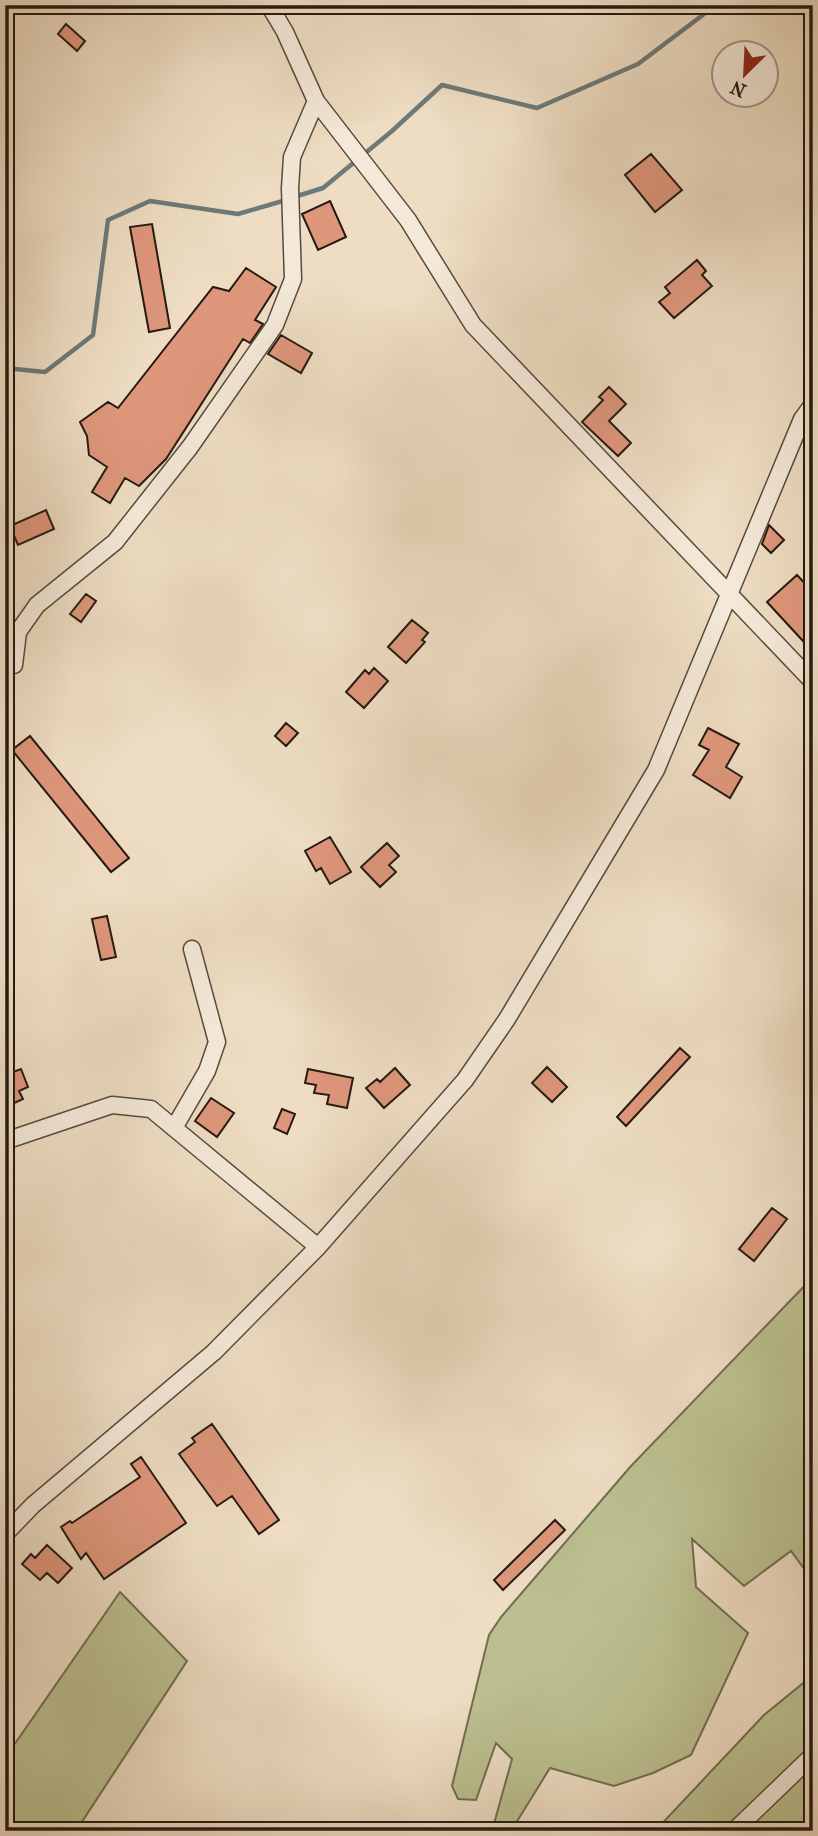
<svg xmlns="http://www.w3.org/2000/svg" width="818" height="1836" viewBox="0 0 818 1836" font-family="'IM FELL French Canon',serif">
	<rect width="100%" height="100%" fill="#eeddc3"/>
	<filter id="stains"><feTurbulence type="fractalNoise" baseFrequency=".00286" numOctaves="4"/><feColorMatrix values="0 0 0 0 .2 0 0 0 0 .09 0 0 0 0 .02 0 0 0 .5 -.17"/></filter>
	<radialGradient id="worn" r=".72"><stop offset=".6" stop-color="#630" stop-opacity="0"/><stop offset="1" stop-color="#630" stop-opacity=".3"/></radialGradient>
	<path fill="#bcc091" stroke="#706d52" stroke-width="2" d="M 813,1277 L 813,1581 L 791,1551 L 744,1586 L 692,1539 L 696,1587 L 748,1633 L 691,1755 L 653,1773 L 614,1786 L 550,1768 L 511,1831 L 492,1831 L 512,1759 L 496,1743 L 476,1800 L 458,1799 L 452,1786 L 489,1635 L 501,1617 L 631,1466 Z
		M 120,1592 L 187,1661 L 76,1831 L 5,1831 L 5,1758 Z
		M 813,1675 L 813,1831 L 655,1831 L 764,1715 Z"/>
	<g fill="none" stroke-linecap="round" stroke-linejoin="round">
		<path stroke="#6d7a79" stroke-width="4.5" d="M 294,197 L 323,188 L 392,131 L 442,85 L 537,108 L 638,64 L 716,5
			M 5,368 L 45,372 L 93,335 L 108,220 L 150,201 L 238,214 L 286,200"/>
	</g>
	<path fill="#df977c" stroke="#241a13" stroke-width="2" d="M 66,24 L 85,41 L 77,51 L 58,34 Z
		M 651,154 L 682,190 L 655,212 L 625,175 Z
		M 330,201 L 346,237 L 318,250 L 302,214 Z
		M 152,224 L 170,328 L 149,332 L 130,227 Z
		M 697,260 L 706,271 L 702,275 L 712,286 L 674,318 L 659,302 L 670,293 L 665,287 Z
		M 246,268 L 276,287 L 255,320 L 263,324 L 250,343 L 243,339 L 166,459 L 139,486 L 125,478 L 110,503 L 92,492 L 107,467 L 89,455 L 87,436 L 80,422 L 108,402 L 118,408 L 213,287 L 229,291 Z
		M 281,335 L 312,353 L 301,373 L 268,354 Z
		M 609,387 L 626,404 L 609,421 L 631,443 L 618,456 L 582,422 L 603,400 L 599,397 Z
		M 46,510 L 54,529 L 18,545 L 10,526 Z
		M 769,525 L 784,540 L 771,553 L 762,544 Z
		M 797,575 L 813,592 L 813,632 L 803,641 L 767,602 Z
		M 86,594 L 96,601 L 81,622 L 70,614 Z
		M 412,620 L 428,633 L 422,640 L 425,642 L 406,663 L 388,647 Z
		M 374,668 L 388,681 L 364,708 L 346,692 L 365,670 L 369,674 Z
		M 286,723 L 298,733 L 286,746 L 275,736 Z
		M 708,728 L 739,744 L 726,767 L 742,777 L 730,798 L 693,775 L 709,750 L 699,745 Z
		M 30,736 L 129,858 L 111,872 L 12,750 Z
		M 330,837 L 351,872 L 330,884 L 321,868 L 316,871 L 305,851 Z
		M 387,843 L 399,856 L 389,865 L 396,872 L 380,887 L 361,867 Z
		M 107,916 L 116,957 L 101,960 L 92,919 Z
		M 680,1048 L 690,1057 L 626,1126 L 617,1117 Z
		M 547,1067 L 567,1087 L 552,1102 L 532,1083 Z
		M 395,1068 L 410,1085 L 384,1108 L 366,1088 L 377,1079 L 380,1082 Z
		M 21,1069 L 28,1087 L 19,1091 L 23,1099 L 8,1106 L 5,1099 L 5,1075 Z
		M 308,1069 L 353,1078 L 347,1108 L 327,1104 L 329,1095 L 314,1093 L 316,1085 L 305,1083 Z
		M 211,1098 L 234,1113 L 217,1137 L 195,1121 Z
		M 282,1109 L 295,1114 L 287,1134 L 274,1128 Z
		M 772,1208 L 787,1219 L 754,1261 L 739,1249 Z
		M 212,1424 L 279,1520 L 259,1534 L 232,1496 L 217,1506 L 179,1454 L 195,1442 L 192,1438 Z
		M 141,1457 L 186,1523 L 104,1579 L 86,1553 L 81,1559 L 61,1527 L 70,1521 L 72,1523 L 140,1477 L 131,1464 Z
		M 555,1520 L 565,1530 L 503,1590 L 494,1580 Z
		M 47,1545 L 72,1568 L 58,1583 L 47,1573 L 40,1580 L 22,1564 L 31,1554 L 35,1558 Z"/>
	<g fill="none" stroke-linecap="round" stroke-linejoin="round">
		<g stroke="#564b3f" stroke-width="19">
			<path id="minor" d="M 269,5 L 285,32 L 316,101 L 408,220 L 473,325 L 813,682
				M 14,665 L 18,632 L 37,605 L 115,542 L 190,447 L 275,325 L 293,279 L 290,188 L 292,157 L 316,101
				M 174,1128 L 207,1071 L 217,1042 L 192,949
				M 5,1141 L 112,1105 L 151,1109 L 318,1247
				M 5,1534 L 33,1505 L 214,1352 L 318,1247 L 465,1080 L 507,1019 L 656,770 L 802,419 L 813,404
				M 734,1831 L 813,1755"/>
		</g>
		<use href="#minor" stroke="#f4e9d8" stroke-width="16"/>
	</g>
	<rect width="818" height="1836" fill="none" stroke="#eeddc3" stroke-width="28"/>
	<rect x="7" y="7" width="804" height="1822" fill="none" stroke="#241a13" stroke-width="3.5"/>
	<rect x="14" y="14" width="790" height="1808" fill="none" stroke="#241a13" stroke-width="2"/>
	<g transform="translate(745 74) rotate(204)"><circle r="33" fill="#f4e9d8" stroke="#a19689" stroke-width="2"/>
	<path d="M0-5L12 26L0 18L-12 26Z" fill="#8f2418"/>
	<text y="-10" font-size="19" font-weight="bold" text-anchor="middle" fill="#241a13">N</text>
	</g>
	<rect width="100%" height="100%" filter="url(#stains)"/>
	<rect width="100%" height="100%" fill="url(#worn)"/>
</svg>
